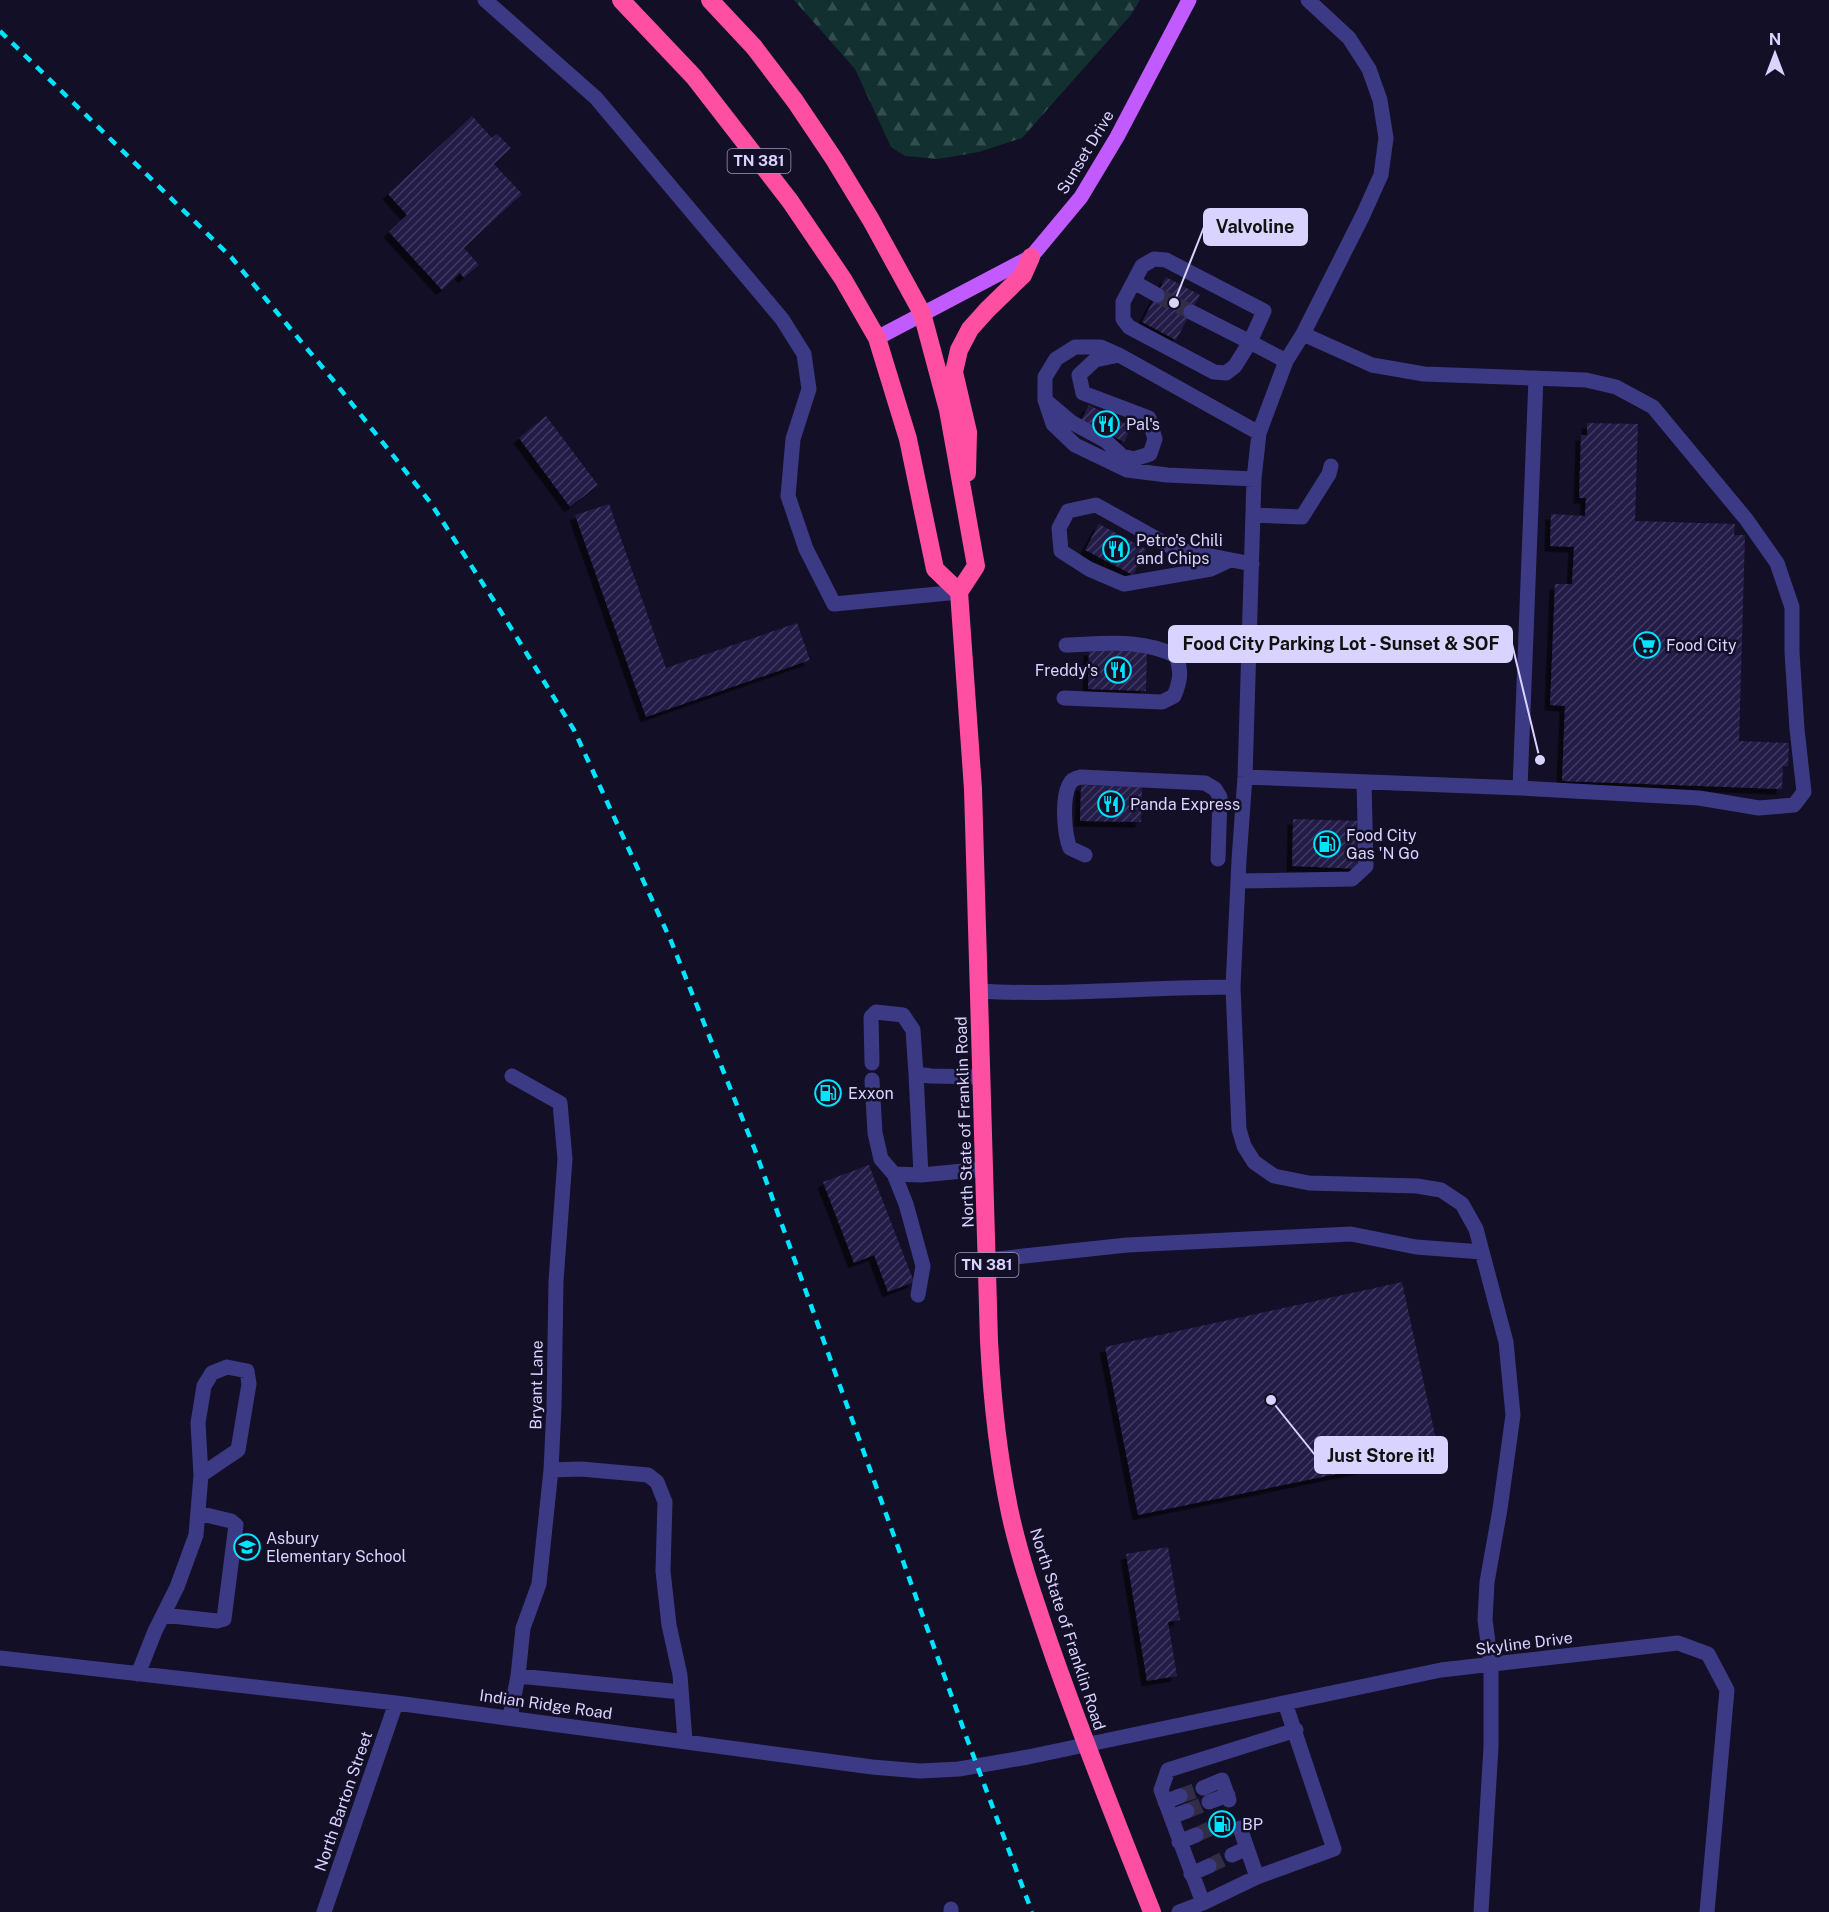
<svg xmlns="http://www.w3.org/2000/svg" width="1829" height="1912" viewBox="0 0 1829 1912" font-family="'Public Sans',sans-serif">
	<defs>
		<pattern id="forest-firs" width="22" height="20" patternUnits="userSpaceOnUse" patternTransform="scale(1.5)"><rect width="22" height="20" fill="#12302f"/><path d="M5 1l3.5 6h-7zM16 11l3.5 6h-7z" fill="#344d4e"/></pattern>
		<pattern id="building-hatch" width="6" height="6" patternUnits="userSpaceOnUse" patternTransform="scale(1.5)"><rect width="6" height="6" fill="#241b47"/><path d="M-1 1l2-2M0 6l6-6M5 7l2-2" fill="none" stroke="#433b63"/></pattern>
		<filter id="shadow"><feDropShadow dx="-5.5" dy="5.5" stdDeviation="0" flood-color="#0009"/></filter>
	</defs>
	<rect width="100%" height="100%" fill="#130f26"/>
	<path fill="url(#forest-firs)" d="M 794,0 L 1140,0 L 1130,16 L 1022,138 L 979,152 L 938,159 L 905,156 L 891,147 L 855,69 Z"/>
	<path fill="url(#building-hatch)" filter="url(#shadow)" d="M 472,116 L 492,138 L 497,134 L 511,148 L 494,164 L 522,194 L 464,248 L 479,265 L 464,278 L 460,273 L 442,290 L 389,232 L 407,215 L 388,194 Z
		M 1166,277 L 1200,295 L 1176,340 L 1142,322 Z
		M 1089,405 L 1132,427 L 1124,442 L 1081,420 Z
		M 546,416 L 598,485 L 570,507 L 519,438 Z
		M 1587,423 L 1638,424 L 1635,521 L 1735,524 L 1734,535 L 1745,535 L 1739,741 L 1789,743 L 1788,766 L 1783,766 L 1782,789 L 1562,781 L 1565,706 L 1550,705 L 1555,584 L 1572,584 L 1574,547 L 1550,546 L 1551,514 L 1585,516 L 1586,498 L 1579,498 L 1581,435 L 1587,435 Z
		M 609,504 L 666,668 L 797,623 L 810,660 L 646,717 L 575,515 Z
		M 1099,524 L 1146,549 L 1133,575 L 1085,550 Z
		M 1089,650 L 1147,652 L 1146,691 L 1088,689 Z
		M 1081,785 L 1142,787 L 1141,822 L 1080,821 Z
		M 1293,819 L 1362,821 L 1361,869 L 1292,866 Z
		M 869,1165 L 914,1282 L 888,1292 L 874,1255 L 854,1263 L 823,1182 Z
		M 1402,1282 L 1439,1453 L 1138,1515 L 1105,1347 Z
		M 1168,1547 L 1180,1620 L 1168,1622 L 1177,1676 L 1147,1681 L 1126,1554 Z"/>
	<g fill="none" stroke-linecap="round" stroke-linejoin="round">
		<path stroke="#312d47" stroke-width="15" stroke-dasharray="15 8" stroke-linecap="butt" d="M 1157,295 L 1191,312
			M 1180,1796 L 1203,1788
			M 1187,1811 L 1209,1802
			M 1196,1835 L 1236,1817
			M 1209,1866 L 1232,1855"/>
		<path stroke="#3d3a85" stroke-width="15" d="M 485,0 L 596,98 L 782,319 L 804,354 L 809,389 L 793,439 L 788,496 L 806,549 L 834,604 L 959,592
			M 1308,0 L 1349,38 L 1369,69 L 1380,100 L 1386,138 L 1381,175 L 1363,215 L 1303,334 L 1286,361 L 1259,433 L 1254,479 L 1245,777 L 1239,860 L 1233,987 L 1239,1129 L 1244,1146 L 1254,1162 L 1274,1176 L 1309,1183 L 1417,1186 L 1441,1190 L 1462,1204 L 1476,1229 L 1506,1342 L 1513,1415 L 1500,1509 L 1487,1582 L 1485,1620 L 1491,1665 L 1491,1747 L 1481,1912
			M 1134,282 L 1157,295
			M 1191,312 L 1250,342 L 1235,366 L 1226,373 L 1214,372 L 1129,327 L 1123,319 L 1123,302 L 1142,266 L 1154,259 L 1166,260 L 1264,311 L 1250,342 L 1286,361
			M 1045,400 L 1071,422 L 1106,441 L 1122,456 L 1134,459 L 1150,454 L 1155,439 L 1149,418 L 1083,393 L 1079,375 L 1095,360 L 1119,355
			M 1254,479 L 1167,475 L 1127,470 L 1075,445 L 1053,424 L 1045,400 L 1045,377 L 1056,359 L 1075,347 L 1101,347 L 1119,355 L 1259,433
			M 1253,515 L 1302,517 L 1329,474 L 1331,466
			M 1230,560 L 1211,569 L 1124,584 L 1089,569 L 1061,551 L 1059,528 L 1068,511 L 1096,505 L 1175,549 L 1252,564
			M 1064,698 L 1162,702 L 1174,696 C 1180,682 1182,671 1176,656 C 1142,638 1103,644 1066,645
			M 1245,777 L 1520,788 L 1699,798 L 1759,808 L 1794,805 L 1804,792 L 1797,729 L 1792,652 L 1792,607 L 1777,563 L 1746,519 L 1653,407 L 1616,387 L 1586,380 L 1424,374 L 1372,365 L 1303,334
			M 1520,788 L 1536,378
			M 1085,855 L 1070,848 C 1064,834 1062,799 1069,785 C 1071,780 1075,778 1081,777 L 1205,783 L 1215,789 L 1220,797 L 1218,859
			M 1238,881 L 1352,879 L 1366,866 L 1364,782
			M 979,991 C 1063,996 1149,987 1233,987
			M 872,1063 L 871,1017 L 876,1012 L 903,1015 L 913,1030 L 916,1074 L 931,1076 L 982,1077
			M 916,1074 L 921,1175
			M 872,1080 L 875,1133 L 881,1159 L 894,1174 L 921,1175 L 985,1169
			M 894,1174 L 906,1204 L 923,1266 L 918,1295
			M 987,1260 L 1127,1245 L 1351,1234 L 1416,1247 L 1482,1252
			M 551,1470 L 581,1469 L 648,1475 L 657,1482 L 665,1502 L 663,1571 L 669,1625 L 680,1675 L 685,1741
			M 163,1615 L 217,1621 L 224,1619 L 236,1525 L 231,1521 L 198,1513
			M 0,1658 L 396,1703 L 872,1767 L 920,1771 L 959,1769 L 1028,1757 L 1441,1670 L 1678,1643 L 1708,1654 L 1727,1690 L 1707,1912
			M 138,1674 L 155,1631 L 177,1587 L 196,1535 L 201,1475 L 198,1423 L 204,1386 L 212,1373 L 227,1367 L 247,1371 L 249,1384 L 238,1450 L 201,1475
			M 518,1676 L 681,1692
			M 510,1717 L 518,1676 L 523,1628 L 539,1584 L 551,1470 L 554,1407 L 556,1281 L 565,1159 L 560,1103 L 512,1076
			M 1203,1788 L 1222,1780 L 1229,1800
			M 1165,1802 L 1180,1796
			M 1209,1802 L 1228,1795
			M 1171,1817 L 1187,1811
			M 1179,1842 L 1196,1835
			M 1247,1848 L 1257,1877
			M 1232,1855 L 1247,1848 L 1240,1828
			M 1191,1874 L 1209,1866
			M 1203,1903 L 1161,1790 L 1168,1770 L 1296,1730
			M 951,1909 L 951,1912
			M 324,1912 L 396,1703
			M 1179,1912 L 1203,1903 L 1257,1877 L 1334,1849 L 1285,1703"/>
		<path stroke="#c25bff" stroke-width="15" d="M 877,338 L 1031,257 L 1081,197 L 1117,137 L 1189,0"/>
		<path stroke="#ff4fa3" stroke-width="18" d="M 621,0 L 694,77 L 790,201 L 843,279 L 877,338 L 908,439 L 935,569 L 959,592
			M 710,0 L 754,47 L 795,101 L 834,159 L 871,220 L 922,313 L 948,410 L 976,566 L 959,592 L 973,789 L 989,1341 C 992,1399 998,1456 1010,1513 C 1020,1559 1036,1604 1051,1648 C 1082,1737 1117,1824 1152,1912
			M 967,473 L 968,432 L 954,372 L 959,350 L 970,329 L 987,310 L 1023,275 L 1031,257"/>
		<path stroke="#00e5ff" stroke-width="4.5" stroke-dasharray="9 8" stroke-linecap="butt" d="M 0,31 L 231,257 L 333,380 L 430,502 L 498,607 L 574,730 L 671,941 L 755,1150 L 966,1736 L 1032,1912"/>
	</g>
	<defs>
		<g id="restaurant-ring" transform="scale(1.35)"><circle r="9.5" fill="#130f26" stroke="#00e5ff" stroke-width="1.5"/><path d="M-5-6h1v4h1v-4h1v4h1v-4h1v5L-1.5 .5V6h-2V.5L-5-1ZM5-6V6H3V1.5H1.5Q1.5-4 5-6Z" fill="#00e5ff"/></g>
		<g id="supermarket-ring" transform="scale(1.35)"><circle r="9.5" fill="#130f26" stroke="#00e5ff" stroke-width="1.5"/><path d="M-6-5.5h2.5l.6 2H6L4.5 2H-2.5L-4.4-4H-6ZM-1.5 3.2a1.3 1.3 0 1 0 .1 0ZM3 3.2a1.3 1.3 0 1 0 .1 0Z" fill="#00e5ff"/></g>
		<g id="fuel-ring" transform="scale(1.35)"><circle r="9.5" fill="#130f26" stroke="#00e5ff" stroke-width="1.5"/><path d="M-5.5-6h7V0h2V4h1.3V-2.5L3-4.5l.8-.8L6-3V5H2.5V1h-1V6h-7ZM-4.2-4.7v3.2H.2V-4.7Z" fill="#00e5ff"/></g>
		<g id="school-ring" transform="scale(1.35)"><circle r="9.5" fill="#130f26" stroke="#00e5ff" stroke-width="1.5"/><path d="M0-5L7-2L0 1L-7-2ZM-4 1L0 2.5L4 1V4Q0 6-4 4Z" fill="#00e5ff"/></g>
	</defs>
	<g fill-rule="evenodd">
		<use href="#restaurant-ring" x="1106" y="424"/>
		<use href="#restaurant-ring" x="1116" y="549"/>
		<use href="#supermarket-ring" x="1647" y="645"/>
		<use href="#restaurant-ring" x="1118" y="670"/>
		<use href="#restaurant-ring" x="1111" y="804"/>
		<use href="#fuel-ring" x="1327" y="844"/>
		<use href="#fuel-ring" x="828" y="1093"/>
		<use href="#school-ring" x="247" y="1547"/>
		<use href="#fuel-ring" x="1222" y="1824"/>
	</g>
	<g text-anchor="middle" stroke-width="5" stroke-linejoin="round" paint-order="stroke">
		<g fill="#130f26" stroke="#9e99be" stroke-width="1.5">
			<rect x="727.5" y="149" width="63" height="24" rx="4.5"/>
			<rect x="955.5" y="1253" width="63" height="24" rx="4.5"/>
		</g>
		<g font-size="15" font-weight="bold" fill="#d9d4ff">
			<text x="759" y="166">TN 381</text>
			<text x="987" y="1270">TN 381</text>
		</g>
		<g font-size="16" fill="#d9d4ff" stroke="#130f26">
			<text transform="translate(1085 152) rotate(-59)" y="6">Sunset Drive</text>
			<text transform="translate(964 1122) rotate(-92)" y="6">North State of Franklin Road</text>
			<text transform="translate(536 1385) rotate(-89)" y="6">Bryant Lane</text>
			<text transform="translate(1068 1629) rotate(72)" y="6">North State of Franklin Road</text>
			<text transform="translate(1524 1643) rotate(-7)" y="6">Skyline Drive</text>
			<text transform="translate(546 1704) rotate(8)" y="6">Indian Ridge Road</text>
			<text transform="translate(343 1801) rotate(-71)" y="6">North Barton Street</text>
		</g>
		<g font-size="16" fill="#d9d4ff" stroke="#130f26" text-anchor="start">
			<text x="1126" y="430">Pal's</text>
			<text x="1136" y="546">Petro's Chili<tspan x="1136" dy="18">and Chips</tspan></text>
			<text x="1666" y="651">Food City</text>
			<text x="1098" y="676" text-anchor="end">Freddy's</text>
			<text x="1130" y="810">Panda Express</text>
			<text x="1346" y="841">Food City<tspan x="1346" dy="18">Gas 'N Go</tspan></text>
			<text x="848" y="1099">Exxon</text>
			<text x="266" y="1544">Asbury<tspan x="266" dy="18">Elementary School</tspan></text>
			<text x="1242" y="1830">BP</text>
		</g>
	</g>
	<path fill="none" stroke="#d9d4ff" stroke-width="2" d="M1174 303L1204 227M1540 760L1512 644M1271 1400L1315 1455"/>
	<g fill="#d9d4ff" stroke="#130f26" stroke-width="2">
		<circle cx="1174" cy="303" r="6"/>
		<circle cx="1540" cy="760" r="6"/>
		<circle cx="1271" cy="1400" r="6"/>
	</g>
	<g fill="#d9d4ff" stroke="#d9d4ff" stroke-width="2">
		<rect x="1204" y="209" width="103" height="36" rx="6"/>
		<rect x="1169" y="626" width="343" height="36" rx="6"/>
		<rect x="1315" y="1437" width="132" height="36" rx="6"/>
	</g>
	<g font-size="18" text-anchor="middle" font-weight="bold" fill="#111">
		<text x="1255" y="233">Valvoline</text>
		<text x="1341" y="650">Food City Parking Lot - Sunset &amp; SOF</text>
		<text x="1381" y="1462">Just Store it!</text>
	</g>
	<g transform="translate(1775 54)" stroke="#130f26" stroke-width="4.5" paint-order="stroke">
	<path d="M0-4.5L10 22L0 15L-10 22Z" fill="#d9d4ff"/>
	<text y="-9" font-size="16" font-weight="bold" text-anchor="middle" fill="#d9d4ff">N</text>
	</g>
</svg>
